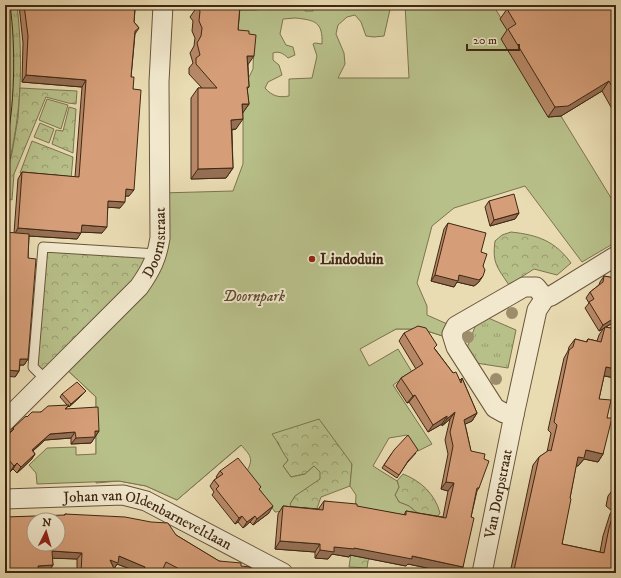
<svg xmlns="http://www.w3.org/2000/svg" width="621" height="578" viewBox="0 0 621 578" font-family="'IM FELL DW Pica',serif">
	<defs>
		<pattern id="grass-tufts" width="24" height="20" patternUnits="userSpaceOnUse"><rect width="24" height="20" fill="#b8c08a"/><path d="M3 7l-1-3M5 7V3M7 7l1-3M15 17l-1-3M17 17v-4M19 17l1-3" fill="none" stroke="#979c70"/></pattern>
		<pattern id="forest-crowns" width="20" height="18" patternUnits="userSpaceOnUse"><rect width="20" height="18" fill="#b8c08a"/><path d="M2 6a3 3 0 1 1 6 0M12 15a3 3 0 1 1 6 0" fill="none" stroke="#979c70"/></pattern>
	</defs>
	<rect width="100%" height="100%" fill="#e9dbb2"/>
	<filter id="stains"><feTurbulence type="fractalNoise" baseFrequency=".005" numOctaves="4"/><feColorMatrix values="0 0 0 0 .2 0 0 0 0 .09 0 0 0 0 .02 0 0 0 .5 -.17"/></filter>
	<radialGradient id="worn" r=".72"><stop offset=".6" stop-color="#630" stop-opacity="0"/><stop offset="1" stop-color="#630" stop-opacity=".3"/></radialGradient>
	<path fill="url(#grass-tufts)" stroke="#7c744e" d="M 5,5 L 17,5 C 24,66 21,120 5,179 Z
		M 486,317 L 516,330 L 508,368 L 476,363 L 467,348 L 476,324 Z"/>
	<path fill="url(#forest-crowns)" stroke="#7c744e" d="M 20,88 L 77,91 L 76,104 L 68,103 L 46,97 L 14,174 L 12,200 L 5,198 L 5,179 L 12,153 L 18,118 Z
		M 69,107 L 76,109 L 73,153 L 52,144 L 56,130 L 63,131 Z
		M 40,123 L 54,129 L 49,143 L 34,137 Z
		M 32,141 L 73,157 L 71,179 L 20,173 Z
		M 511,232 C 538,235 555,241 571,263 L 557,275 L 534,269 L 509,285 C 497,267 492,263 495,241 L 502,235 Z
		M 43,247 L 158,254 L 211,302 L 46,380 L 33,367 Z
		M 376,314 L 452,339 L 421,329 L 396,329 L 337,360 L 352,465 L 350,486 L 321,497 L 315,514 L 293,510 L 290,504 L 295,496 L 305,488 L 314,466 L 305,474 L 291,477 L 283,466 L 288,460 L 282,453 L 278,442 L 245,442 L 177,500 L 146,486 L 119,481 L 96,483 L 96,397 L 62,365 Z
		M 403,474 C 421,481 435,494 440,513 L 435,521 L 421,516 L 409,506 L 399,502 L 395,495 L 399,487 L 397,481 Z
		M 372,536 L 367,568 L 349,567 L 353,540 Z"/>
	<path fill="#b8c08a" stroke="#7c744e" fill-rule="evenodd" d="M 258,5 L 304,5 L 305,11 L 313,11 L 313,5 L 391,5 L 384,36 L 374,37 L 366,36 L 361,22 L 355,15 L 347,17 L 338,25 L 336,34 L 344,53 L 345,64 L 338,78 L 409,78 L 405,5 L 493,5 L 616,206 L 616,242 L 582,262 L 525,186 L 454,208 L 432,226 L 417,283 L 427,306 L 427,315 L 454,327 L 452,339 L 421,329 L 396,329 L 360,349 L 369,366 L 398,349 L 412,372 L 393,385 L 432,444 L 418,451 L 407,435 L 389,438 L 373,466 L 397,481 L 399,487 L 395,495 L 399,502 L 409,506 L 421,516 L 355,514 L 356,495 L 350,486 L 352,464 L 319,419 L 272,434 C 278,442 282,452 288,460 L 283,466 L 291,477 L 305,474 L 314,466 L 320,472 L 320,479 L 295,496 L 290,504 L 293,510 L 275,512 L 247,471 C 254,458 250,455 241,445 L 177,500 L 146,486 L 119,481 L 37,484 L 36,473 L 29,465 L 47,448 L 76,447 L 76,455 L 96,454 L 96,397 L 62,365 L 140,287 L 161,193 L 233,191 L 243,164 L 243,89 L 253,69 L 254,43 L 236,40 L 238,10 L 257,10 ZM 295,18 C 315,20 323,22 322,44 L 315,43 L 313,44 L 317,56 L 312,78 L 289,79 L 289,96 C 279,98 272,96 265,88 L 268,82 L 282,75 L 279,65 L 273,60 L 273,53 C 279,51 283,53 288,58 L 295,55 L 293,47 L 286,45 L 280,34 L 283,19 Z
		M 47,99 L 68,105 L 61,129 L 39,120 Z"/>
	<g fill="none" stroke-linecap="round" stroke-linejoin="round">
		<g stroke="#6a553b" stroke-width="11">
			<path id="lane" d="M 46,380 L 33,367 L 43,247 L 157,254"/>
		</g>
		<g stroke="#6a553b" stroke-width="21">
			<g id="street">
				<path d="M 514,415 L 504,413 L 495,408 L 456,347 L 452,334 L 456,326 L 524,287 L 536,287 L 545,298"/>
				<path id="s1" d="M 5,421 L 139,287 C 151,270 157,258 160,238 L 159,82 L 163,5"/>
				<path id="s2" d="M 5,499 L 123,495 L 146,501 L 283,573"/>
				<path id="s3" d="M 482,573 L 514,415 L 537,310 L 545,298 L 551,296 L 616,256"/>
			</g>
		</g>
		<use href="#lane" stroke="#f1e8cd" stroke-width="9"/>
		<use href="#street" stroke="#f1e8cd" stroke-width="19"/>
		<path stroke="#402813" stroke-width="1" d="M 5,150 C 15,109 16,47 10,5"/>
	</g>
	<g fill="#9d8d6b">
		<circle cx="512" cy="313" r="6"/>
		<circle cx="468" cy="337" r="6"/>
		<circle cx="496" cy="379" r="6"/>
	</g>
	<path fill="#b78867" stroke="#402813" d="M 19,5 L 138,5 L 135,10 L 134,22 L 139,28 L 135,34 L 131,77 L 133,89 L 129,196 L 125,196 L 120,208 L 108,207 L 102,233 L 81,232 L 77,239 L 29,236 L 28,258 L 28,359 L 24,365 L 20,365 L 19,371 L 15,377 L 14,233 L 18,179 L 22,172 L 75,177 L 82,87 L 22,82 L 23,43 Z
		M 197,5 L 242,5 L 240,7 L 238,30 L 248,65 L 249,87 L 247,89 L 249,104 L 243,112 L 236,129 L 232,130 L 233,168 L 226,178 L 191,179 L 191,98 L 198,88 L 202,88 L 189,74 L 189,68 L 193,63 L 190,53 L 194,46 L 195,38 L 192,31 L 193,21 L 190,17 L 197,7 Z
		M 616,5 L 616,116 L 602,91 L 561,116 L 548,117 L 501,39 L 507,30 L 500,19 L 507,9 Z
		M 489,201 L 519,213 L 515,219 L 490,226 L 485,207 Z
		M 448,223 L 481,252 L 483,266 L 479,282 L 474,286 L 457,282 L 454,287 L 431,281 L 444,229 Z
		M 616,273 L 616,321 L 606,327 L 616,329 L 616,376 L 615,378 L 604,376 L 599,399 L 607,418 L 603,454 L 598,462 L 584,459 L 578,466 L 576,466 L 570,498 L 562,544 L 600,552 L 603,536 L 610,514 L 612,511 L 606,506 L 608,496 L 614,488 L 616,488 L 616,573 L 510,573 L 533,465 L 539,457 L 547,452 L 551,433 L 548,430 L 564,358 L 568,351 L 569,347 L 575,339 L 586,342 L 588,339 L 597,341 L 599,335 L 603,329 L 599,331 L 585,308 L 589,303 L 586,298 L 590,292 L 599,285 L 600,282 L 604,276 L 613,278 Z
		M 404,333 L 435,349 L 453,373 L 460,380 L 462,378 L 477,413 L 472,421 L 465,424 L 479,488 L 477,491 L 471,517 L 463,567 L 459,573 L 451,573 L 408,564 L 406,566 L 350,555 L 349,557 L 332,554 L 328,559 L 315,558 L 315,552 L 275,549 L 278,514 L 283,506 L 319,509 L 319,508 L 324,501 L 404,515 L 406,511 L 443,517 L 448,491 L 441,489 L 448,454 L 445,440 L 450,419 L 442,426 L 442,424 L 428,432 L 409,402 L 407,403 L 396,386 L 401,378 L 416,369 L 399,341 Z
		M 86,391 L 83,394 L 69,407 L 68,406 L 66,409 L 99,431 L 91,443 L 71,444 L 71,438 L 45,440 L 33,451 L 35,454 L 31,460 L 17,473 L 13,469 L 10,472 L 5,466 L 5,439 L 13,428 L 27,417 L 41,412 L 67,405 L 60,397 L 62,394 Z
		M 392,453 L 416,453 L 407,463 L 397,478 L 382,468 Z
		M 220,471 L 261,487 L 259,489 L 269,513 L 253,525 L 250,522 L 243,528 L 238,522 L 235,524 L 212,495 L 214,492 L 210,486 L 214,480 L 217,478 L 216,477 Z
		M 65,514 L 176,535 L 219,561 L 241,566 L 250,573 L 170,573 L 163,569 L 161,573 L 141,573 L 117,564 L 114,569 L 116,573 L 77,573 L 77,559 L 52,558 L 53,565 L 49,571 L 5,573 Z"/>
	<path fill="#956f54" stroke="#402813" d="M 247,56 L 254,56 L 247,66 Z
		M 26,75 L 86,80 L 82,87 L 22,82 Z
		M 609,81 L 602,91 L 561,116 L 548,117 L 555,107 Z
		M 242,104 L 249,104 L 242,114 Z
		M 243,119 L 236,129 L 224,130 L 231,120 Z
		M 233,168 L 226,178 L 191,179 L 198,169 Z
		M 126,189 L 134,190 L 129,196 L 121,196 Z
		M 108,201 L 125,202 L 120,208 L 104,207 Z
		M 519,213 L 515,219 L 490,226 L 494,220 Z
		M 82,225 L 107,227 L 102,233 L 78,232 Z
		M 18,228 L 81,233 L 77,239 L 14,235 Z
		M 435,275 L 459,275 L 483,276 L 479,282 L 474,286 L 457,282 L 454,287 L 431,281 Z
		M 616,317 L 616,321 L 604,328 L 605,327 L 603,329 L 599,331 L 603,325 Z
		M 20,359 L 28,359 L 24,365 L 16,365 Z
		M 606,367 L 616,369 L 616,376 L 615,378 L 600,375 Z
		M 5,370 L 19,371 L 15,377 L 5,376 Z
		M 86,391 L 83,394 L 69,407 L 71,404 Z
		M 415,395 L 409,402 L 407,403 L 413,396 Z
		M 455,412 L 450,419 L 442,426 L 447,419 Z
		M 477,413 L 472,421 L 459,427 L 464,420 Z
		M 447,416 L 442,424 L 428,432 L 433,425 Z
		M 95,431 L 99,431 L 91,443 L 71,444 L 76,438 Z
		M 75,432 L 71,438 L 45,440 L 27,456 L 32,450 L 50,434 Z
		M 586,450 L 603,454 L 598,462 L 584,459 L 578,466 L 573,465 L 578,457 Z
		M 35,454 L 31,460 L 17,473 L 21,467 Z
		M 17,463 L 13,469 L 10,472 L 14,466 Z
		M 446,482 L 454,483 L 448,491 L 441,489 Z
		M 273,506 L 269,513 L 253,525 L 257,519 Z
		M 242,516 L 238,522 L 235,524 L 239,518 Z
		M 255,516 L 250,522 L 243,528 L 247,522 Z
		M 280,541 L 320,544 L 315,552 L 275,549 Z
		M 334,547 L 354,548 L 412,556 L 463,567 L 459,573 L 451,573 L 408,564 L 406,566 L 350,555 L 349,557 L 332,554 L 328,559 L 315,558 L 320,550 Z
		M 52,551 L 82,553 L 77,559 L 47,558 Z
		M 119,556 L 145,567 L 141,573 L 117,564 L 114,569 L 110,560 Z
		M 53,565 L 49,571 L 33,572 L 38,566 Z
		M 145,570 L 156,573 L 143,573 Z"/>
	<path fill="#d59e78" stroke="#402813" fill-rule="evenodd" d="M 24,5 L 138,5 L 135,7 L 134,22 L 139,28 L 135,31 L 131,77 L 134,77 L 133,89 L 141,90 L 134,190 L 126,189 L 125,202 L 108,201 L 107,227 L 82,225 L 81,233 L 18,228 L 22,172 L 79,177 L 86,80 L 26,75 L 28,36 Z
		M 200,5 L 240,5 L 238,30 L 249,31 L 249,34 L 256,35 L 254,56 L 247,56 L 249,87 L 247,87 L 249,104 L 242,104 L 243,119 L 231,120 L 233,168 L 198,169 L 198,88 L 217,88 L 196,64 L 196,58 L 200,55 L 197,43 L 201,36 L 202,28 L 199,21 L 200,11 L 197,7 Z
		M 513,5 L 616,5 L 616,94 L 609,81 L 568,106 L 555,107 L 508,29 L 516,24 L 507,9 Z
		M 514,194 L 519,213 L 494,220 L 489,201 Z
		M 448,223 L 486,233 L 481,252 L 487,254 L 483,266 L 485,270 L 483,276 L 479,280 L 459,275 L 458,281 L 435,275 Z
		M 5,232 L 29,234 L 28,258 L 36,259 L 28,359 L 20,359 L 19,371 L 5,370 Z
		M 604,276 L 615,278 L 616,276 L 616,317 L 603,325 L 589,302 L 594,299 L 590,292 L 603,282 Z
		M 418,326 L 426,328 L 437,345 L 434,348 L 453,373 L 456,372 L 461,383 L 462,378 L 477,413 L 464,420 L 471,451 L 485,454 L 484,459 L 489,461 L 479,488 L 477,488 L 471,517 L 474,518 L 463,567 L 412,556 L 412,559 L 354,548 L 354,549 L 334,547 L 334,552 L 320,550 L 320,544 L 280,541 L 283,506 L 323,510 L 324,501 L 357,504 L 357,506 L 406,515 L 406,511 L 446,518 L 454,483 L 446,482 L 453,446 L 450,432 L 455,412 L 447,419 L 447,416 L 433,425 L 415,395 L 413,396 L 401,378 L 423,364 L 404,333 Z
		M 605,327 L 616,329 L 616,369 L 606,367 L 599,399 L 611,400 L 607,418 L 612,418 L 603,454 L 586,450 L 584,458 L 578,457 L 570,498 L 571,499 L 562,544 L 604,553 L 609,528 L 616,505 L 616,573 L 515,573 L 514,570 L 539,457 L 549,450 L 551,451 L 557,425 L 554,422 L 569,350 L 573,347 L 575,339 L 587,342 L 588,339 L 601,342 Z
		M 77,382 L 86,391 L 71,404 L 62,394 Z
		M 69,405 L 65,409 L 98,407 L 99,431 L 95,431 L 95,437 L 76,438 L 75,432 L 50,434 L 32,450 L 35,454 L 21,467 L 17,463 L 14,466 L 5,455 L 5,441 L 10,436 L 8,435 L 14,429 L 13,428 L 26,416 L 27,417 L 32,412 L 41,412 L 48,406 Z
		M 408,435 L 418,450 L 408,461 L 399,475 L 384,465 L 394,450 Z
		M 238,458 L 261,487 L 259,489 L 273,506 L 257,519 L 255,516 L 247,522 L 242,516 L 239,518 L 216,489 L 219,486 L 214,480 L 223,474 L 220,471 Z
		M 614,488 L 616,488 L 616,502 L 612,498 Z
		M 65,514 L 125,517 L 151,522 L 168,523 L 176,535 L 219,561 L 241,563 L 241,566 L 250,567 L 250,573 L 187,573 L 166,562 L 161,573 L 156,573 L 145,570 L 145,567 L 119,556 L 118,563 L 110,560 L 116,573 L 81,573 L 82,553 L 52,551 L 53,565 L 38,566 L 39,573 L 5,573 L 5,517 L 65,515 ZM 34,520 L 58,520 L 58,544 L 34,544 Z"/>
	<circle fill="#8f2418" stroke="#f1e8cd" stroke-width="1.5" cx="312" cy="259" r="4"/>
	<g text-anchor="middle" stroke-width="4" stroke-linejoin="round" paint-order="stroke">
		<g font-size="15" fill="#402813" stroke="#f1e8cd">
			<text dy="5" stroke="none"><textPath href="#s1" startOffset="238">Doornstraat</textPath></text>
			<text dy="5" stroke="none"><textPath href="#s3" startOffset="81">Van Dorpstraat</textPath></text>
			<text dy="5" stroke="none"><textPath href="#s2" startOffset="148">Johan van Oldenbarneveltlaan</textPath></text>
		</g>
		<g font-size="15" font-weight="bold" fill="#402813" stroke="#f1e8cd" text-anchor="start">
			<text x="320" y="264">Lindoduin</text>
		</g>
		<g font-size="15" font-style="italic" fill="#5e4e31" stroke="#f1e8cd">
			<text x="254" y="301">Doornpark</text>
		</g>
	</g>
	<rect width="621" height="578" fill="none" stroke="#e9dbb2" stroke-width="20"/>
	<rect x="6" y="6" width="609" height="566" fill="none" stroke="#402813" stroke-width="2"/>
	<rect x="10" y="10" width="601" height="558" fill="none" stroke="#402813"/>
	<g transform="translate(46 532) rotate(5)"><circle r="19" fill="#f1e8cd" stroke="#aa9b83"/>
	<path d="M0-3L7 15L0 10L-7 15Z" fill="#8f2418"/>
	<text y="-6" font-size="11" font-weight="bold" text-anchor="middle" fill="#402813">N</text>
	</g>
	<path d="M467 44v6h52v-6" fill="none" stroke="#402813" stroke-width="2"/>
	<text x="473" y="44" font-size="12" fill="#402813" stroke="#f1e8cd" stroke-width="3" paint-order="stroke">20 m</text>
	<rect width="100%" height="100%" filter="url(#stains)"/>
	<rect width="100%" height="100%" fill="url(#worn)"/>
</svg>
